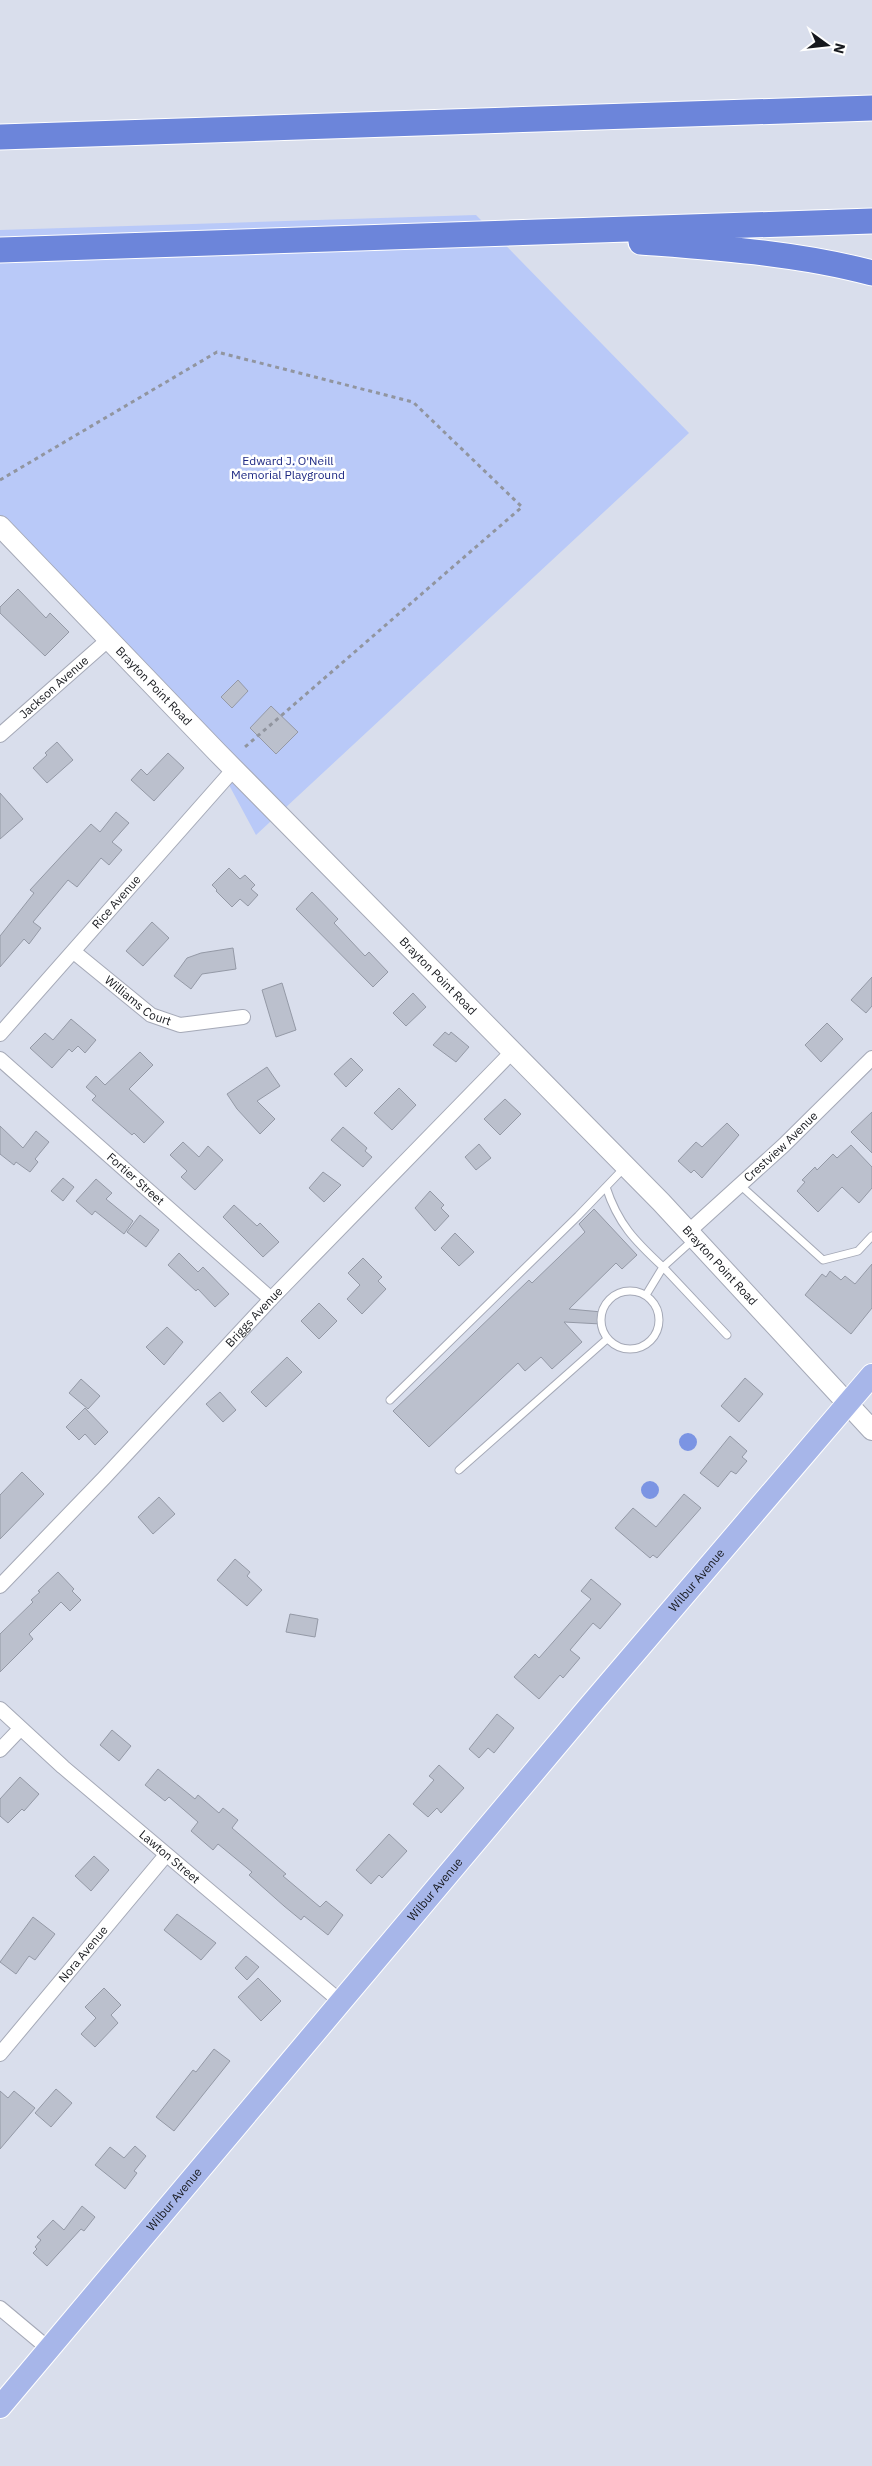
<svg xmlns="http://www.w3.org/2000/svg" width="872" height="2466" viewBox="0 0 872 2466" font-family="'IBM Plex Sans',sans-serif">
	<rect width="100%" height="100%" fill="#d9deec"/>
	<path fill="#b9c9f8" d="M 476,215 L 689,433 L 256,835 L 195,722 L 0,531 L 0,230 Z"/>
	<path fill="#7b94e3" d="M679 1442a9 9 0 1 1 18 0a9 9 0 1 1-18 0Z
		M641 1490a9 9 0 1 1 18 0a9 9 0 1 1-18 0Z"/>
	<path fill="#bbc0cd" stroke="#9499a6" d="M 18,589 L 46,618 L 50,613 L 69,632 L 45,656 L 0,613 L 0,607 Z
		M 238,680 L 248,691 L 232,708 L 221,697 Z
		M 271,706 L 298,732 L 276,754 L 250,728 Z
		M 57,742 L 73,760 L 47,783 L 33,768 L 47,755 L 45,753 Z
		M 168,753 L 184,768 L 154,801 L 131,780 L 141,769 L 147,775 Z
		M 0,793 L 23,819 L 0,839 Z
		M 116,812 L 129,823 L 112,842 L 122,850 L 109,865 L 101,858 L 77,887 L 68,880 L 33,922 L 41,928 L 29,944 L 24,939 L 0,967 L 0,936 L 34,893 L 30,890 L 91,824 L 100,832 Z
		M 229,868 L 240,879 L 245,875 L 255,885 L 251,889 L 258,895 L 248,906 L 240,899 L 232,907 L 216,891 L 217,890 L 212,885 Z
		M 312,892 L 338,919 L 334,923 L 365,956 L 369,952 L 388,972 L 373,987 L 296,909 Z
		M 152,922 L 169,938 L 143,966 L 126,951 Z
		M 233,948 L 236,969 L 202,974 L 191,989 L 174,976 L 187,958 L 201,953 Z
		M 872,977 L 872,1006 L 866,1013 L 851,1000 Z
		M 282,983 L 296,1030 L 276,1037 L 262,990 Z
		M 413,993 L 426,1007 L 406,1026 L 393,1013 Z
		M 71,1019 L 96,1040 L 85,1053 L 78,1046 L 72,1052 L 69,1049 L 52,1068 L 30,1048 L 45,1033 L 53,1040 Z
		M 827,1023 L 843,1039 L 821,1062 L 805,1045 Z
		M 445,1032 L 449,1035 L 451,1032 L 469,1047 L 456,1062 L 433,1045 Z
		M 140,1052 L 153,1065 L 129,1089 L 164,1122 L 144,1143 L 134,1133 L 132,1135 L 92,1100 L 96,1096 L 86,1087 L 96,1076 L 105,1085 Z
		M 351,1058 L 363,1070 L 346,1087 L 334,1074 Z
		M 267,1067 L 280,1086 L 257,1101 L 275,1119 L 260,1134 L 237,1109 L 227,1094 Z
		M 399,1088 L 416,1105 L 392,1130 L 374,1113 Z
		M 505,1099 L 521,1114 L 500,1135 L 484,1119 Z
		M 872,1112 L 872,1153 L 851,1132 Z
		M 727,1123 L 739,1135 L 702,1178 L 694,1170 L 691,1173 L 678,1161 L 696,1142 L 702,1147 Z
		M 0,1126 L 23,1148 L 36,1131 L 49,1142 L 35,1159 L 38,1162 L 30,1172 L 16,1162 L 14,1165 L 0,1154 Z
		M 343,1127 L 367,1148 L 365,1151 L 372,1157 L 363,1167 L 331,1140 Z
		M 183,1142 L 199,1157 L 208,1146 L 223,1160 L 195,1190 L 181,1177 L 187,1171 L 170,1155 Z
		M 479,1144 L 491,1158 L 476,1170 L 465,1157 Z
		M 851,1145 L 872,1167 L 872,1188 L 859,1203 L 842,1187 L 818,1212 L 797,1191 L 805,1182 L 802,1180 L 815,1167 L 817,1170 L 833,1154 L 837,1158 Z
		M 323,1172 L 341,1185 L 324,1202 L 309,1188 Z
		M 63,1178 L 74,1187 L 63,1201 L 51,1191 Z
		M 96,1179 L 112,1193 L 106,1199 L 133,1221 L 124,1234 L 95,1211 L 92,1215 L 76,1201 Z
		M 430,1191 L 444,1205 L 441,1208 L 449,1216 L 435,1231 L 415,1208 Z
		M 234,1205 L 257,1226 L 260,1223 L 279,1242 L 263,1257 L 223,1217 Z
		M 594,1209 L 637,1255 L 622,1269 L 616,1263 L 569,1309 L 602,1312 L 601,1324 L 564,1322 L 582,1342 L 552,1369 L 541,1357 L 525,1371 L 518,1363 L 429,1447 L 393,1411 L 529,1280 L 532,1283 L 585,1232 L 579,1224 Z
		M 140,1215 L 159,1230 L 146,1247 L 127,1232 Z
		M 455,1233 L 474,1252 L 459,1266 L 441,1248 Z
		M 179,1253 L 198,1272 L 203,1267 L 229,1294 L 215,1307 L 198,1289 L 196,1291 L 168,1265 Z
		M 363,1258 L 382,1277 L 378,1281 L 386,1289 L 362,1314 L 347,1299 L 360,1285 L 348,1273 Z
		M 872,1264 L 872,1308 L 851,1334 L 805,1295 L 822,1274 L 826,1277 L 830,1271 L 841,1280 L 845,1276 L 855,1284 Z
		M 319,1303 L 337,1321 L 319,1339 L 301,1321 Z
		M 167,1327 L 183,1342 L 164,1365 L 146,1347 Z
		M 287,1357 L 302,1372 L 266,1407 L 251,1392 Z
		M 745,1378 L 763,1394 L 739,1422 L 721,1406 Z
		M 81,1379 L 100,1396 L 88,1409 L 69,1393 Z
		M 220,1392 L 236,1410 L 223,1422 L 206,1404 Z
		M 85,1408 L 108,1432 L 95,1445 L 85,1434 L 79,1440 L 66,1427 Z
		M 730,1436 L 747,1451 L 742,1457 L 747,1461 L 736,1474 L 731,1471 L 718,1487 L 700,1473 Z
		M 22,1472 L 44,1494 L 0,1539 L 0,1495 Z
		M 684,1494 L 701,1508 L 657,1558 L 653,1555 L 650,1558 L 615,1528 L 633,1508 L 656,1527 Z
		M 159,1497 L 175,1514 L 153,1534 L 138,1517 Z
		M 235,1559 L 250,1572 L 247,1576 L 262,1590 L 247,1606 L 217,1580 Z
		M 58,1572 L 74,1589 L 72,1591 L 81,1600 L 70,1611 L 61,1602 L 29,1634 L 33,1639 L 0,1672 L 0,1634 L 33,1602 L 31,1600 L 40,1592 L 38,1591 Z
		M 591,1579 L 621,1604 L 600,1629 L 593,1623 L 570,1650 L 580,1658 L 563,1678 L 560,1675 L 539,1699 L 514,1677 L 535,1654 L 539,1658 L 591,1599 L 581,1591 Z
		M 290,1614 L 318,1619 L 315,1637 L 286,1632 Z
		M 497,1714 L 514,1728 L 494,1753 L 488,1748 L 479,1758 L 469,1749 Z
		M 112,1730 L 131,1746 L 119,1761 L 100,1745 Z
		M 439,1765 L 464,1788 L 441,1813 L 437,1808 L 428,1817 L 413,1804 L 434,1780 L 429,1776 Z
		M 158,1769 L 195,1799 L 198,1795 L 219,1813 L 223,1808 L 238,1820 L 232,1828 L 286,1874 L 283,1876 L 320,1907 L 326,1901 L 343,1915 L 328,1935 L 304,1916 L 301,1920 L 284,1906 L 249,1875 L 252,1872 L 218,1844 L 213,1850 L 191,1831 L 198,1822 L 169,1797 L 165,1801 L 145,1785 Z
		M 20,1777 L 39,1794 L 24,1811 L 22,1809 L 8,1823 L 0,1816 L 0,1799 Z
		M 389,1834 L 407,1851 L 382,1878 L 379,1875 L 371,1884 L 356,1870 Z
		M 94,1856 L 109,1870 L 91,1891 L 75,1876 Z
		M 177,1914 L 216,1943 L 201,1960 L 164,1930 Z
		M 33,1917 L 55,1934 L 35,1960 L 29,1956 L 16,1974 L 0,1962 Z
		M 246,1956 L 259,1967 L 247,1980 L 235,1968 Z
		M 258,1978 L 281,2001 L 261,2021 L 238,1997 Z
		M 104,1988 L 121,2005 L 111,2015 L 118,2023 L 95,2047 L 81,2034 L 96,2018 L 85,2007 Z
		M 214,2049 L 230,2061 L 174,2131 L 156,2117 L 193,2070 L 196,2072 Z
		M 56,2089 L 72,2103 L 51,2127 L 35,2113 Z
		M 0,2091 L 8,2098 L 14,2091 L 35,2108 L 0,2149 Z
		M 135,2146 L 146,2156 L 134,2171 L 137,2173 L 125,2189 L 95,2165 L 110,2147 L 124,2158 Z
		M 82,2206 L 95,2217 L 84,2231 L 81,2229 L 47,2266 L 33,2253 L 37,2249 L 35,2247 L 41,2240 L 37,2237 L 53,2220 L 64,2230 Z"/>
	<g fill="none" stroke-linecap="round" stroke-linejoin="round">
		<g stroke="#a5a9b7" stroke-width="9">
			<path id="lane" d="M 740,1185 L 823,1260 L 858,1251 L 872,1236
				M 606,1187 C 618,1224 635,1241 663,1267 L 646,1295
				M 694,1239 L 663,1267 L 727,1335
				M601 1320a29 29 0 1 1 58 0a29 29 0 1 1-58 0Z
				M 390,1400 L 578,1216 L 625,1167
				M 459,1470 L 607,1339"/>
		</g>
		<g stroke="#a5a9b7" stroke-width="16">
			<g id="street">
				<path id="s1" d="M 0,735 L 109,639"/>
				<path id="s2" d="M 74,952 L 151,1015 L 180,1025 L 243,1017"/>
				<path id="s3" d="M 0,1034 L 234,769"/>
				<path id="s4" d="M 0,1059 L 271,1299"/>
				<path id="s5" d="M 688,1232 L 784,1145 L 872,1058"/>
				<path id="s6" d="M 0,1586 L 104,1478 L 271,1299 L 512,1052"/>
				<path id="s7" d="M 0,1709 L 63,1767 L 341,2002"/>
				<path d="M 0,1750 L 20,1729"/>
				<path id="s8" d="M 0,2054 L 166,1855"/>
				<path d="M 0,2308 L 49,2349"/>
			</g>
		</g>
		<g stroke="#a5a9b7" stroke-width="22">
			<g id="secondary">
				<path id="s9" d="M 0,526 L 217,752 L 661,1202 L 872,1430"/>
			</g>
		</g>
		<g stroke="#fff" stroke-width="24">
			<g id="primary">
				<path id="s10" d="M 0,2407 L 587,1709 L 872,1375"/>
			</g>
		</g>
		<g stroke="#fff" stroke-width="27">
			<path id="highway" d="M 0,137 L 872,108
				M 641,242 C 719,248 797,253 872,273
				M 0,250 L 872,221"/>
		</g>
		<path stroke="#91959f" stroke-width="3" stroke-dasharray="4 4" stroke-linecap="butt" d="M 0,480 L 217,352 L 413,402 L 522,507 L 245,747"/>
		<use href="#lane" stroke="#fff" stroke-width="7"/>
		<use href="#street" stroke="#fff" stroke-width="14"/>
		<use href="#secondary" stroke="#fff" stroke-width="20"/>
		<use href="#primary" stroke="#a7b6e9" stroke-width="22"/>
		<use href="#highway" stroke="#6c85da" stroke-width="25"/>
	</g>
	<g text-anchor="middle" stroke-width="5" stroke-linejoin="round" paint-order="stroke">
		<g font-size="12" fill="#1d2883" stroke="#fff">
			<text x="288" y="465">Edward J. O'Neill<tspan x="288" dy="14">Memorial Playground</tspan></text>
		</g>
		<g font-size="12" fill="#16181d" stroke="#fff">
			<text dy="4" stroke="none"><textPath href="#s1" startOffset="72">Jackson Avenue</textPath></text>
			<text dy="4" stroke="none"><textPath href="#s9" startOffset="222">Brayton Point Road</textPath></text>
			<text dy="4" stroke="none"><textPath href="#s3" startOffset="176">Rice Avenue</textPath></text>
			<text dy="4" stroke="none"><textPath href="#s9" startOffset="628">Brayton Point Road</textPath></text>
			<text dy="4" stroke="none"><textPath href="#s2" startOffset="81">Williams Court</textPath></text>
			<text dy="4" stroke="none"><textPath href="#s5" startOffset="126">Crestview Avenue</textPath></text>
			<text dy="4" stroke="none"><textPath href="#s4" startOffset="181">Fortier Street</textPath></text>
			<text dy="4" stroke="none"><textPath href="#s9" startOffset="1032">Brayton Point Road</textPath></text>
			<text dy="4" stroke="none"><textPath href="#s6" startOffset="370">Briggs Avenue</textPath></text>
			<text dy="4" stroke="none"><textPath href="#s10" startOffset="1081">Wilbur Avenue</textPath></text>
			<text dy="4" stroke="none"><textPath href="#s7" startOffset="225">Lawton Street</textPath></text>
			<text dy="4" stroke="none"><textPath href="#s10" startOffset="676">Wilbur Avenue</textPath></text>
			<text dy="4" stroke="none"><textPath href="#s8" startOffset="130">Nora Avenue</textPath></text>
			<text dy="4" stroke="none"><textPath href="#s10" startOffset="271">Wilbur Avenue</textPath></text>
		</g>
	</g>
	<g transform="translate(827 45) rotate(105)" stroke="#ffffff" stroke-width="4" paint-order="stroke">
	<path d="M0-4L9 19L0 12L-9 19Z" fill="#16181d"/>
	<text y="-8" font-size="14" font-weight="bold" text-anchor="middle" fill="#16181d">N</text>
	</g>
</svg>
